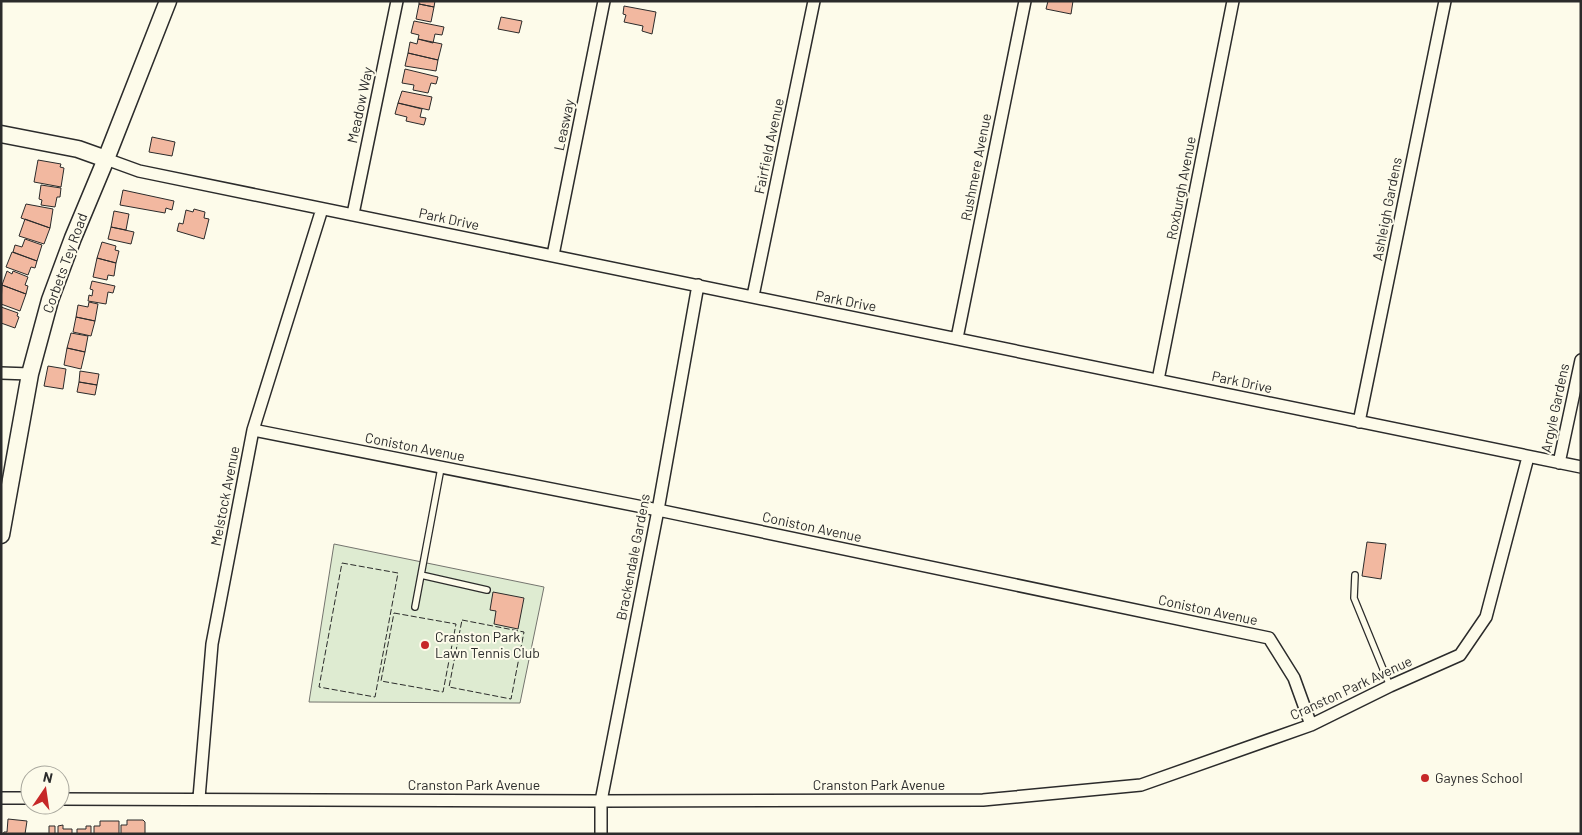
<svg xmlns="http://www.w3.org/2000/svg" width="1582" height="835" viewBox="0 0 1582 835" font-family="Barlow,sans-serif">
	<rect width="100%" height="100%" fill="#fdfbea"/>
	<path fill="#deebd1" stroke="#74746e" d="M 334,544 L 544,587 L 520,703 L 309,702 Z"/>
	<path fill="#f2b8a0" stroke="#2b2b2b" d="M 419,1 L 435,1 L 434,7 L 419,4 Z
		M 1048,1 L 1073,1 L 1071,14 L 1046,9 Z
		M 419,4 L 434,7 L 431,22 L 416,19 Z
		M 624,6 L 656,12 L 652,34 L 642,31 L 643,26 L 624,22 L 626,15 L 623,14 Z
		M 501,17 L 522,21 L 519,33 L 498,29 Z
		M 414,21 L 444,27 L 442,35 L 435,34 L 433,43 L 418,39 L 419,35 L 411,33 Z
		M 418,39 L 442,44 L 438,60 L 408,53 L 410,42 L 417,44 Z
		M 408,53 L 438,60 L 436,71 L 405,66 Z
		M 405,69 L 438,77 L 436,84 L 431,83 L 428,93 L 413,90 L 414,85 L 402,83 Z
		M 402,91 L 432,97 L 429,110 L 398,103 Z
		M 398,103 L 422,109 L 420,117 L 426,118 L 424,125 L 406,121 L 407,117 L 395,114 Z
		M 152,137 L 175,142 L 172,156 L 149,152 Z
		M 38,160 L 61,164 L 60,167 L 64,168 L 61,187 L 34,182 Z
		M 41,185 L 61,188 L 60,197 L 57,197 L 55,207 L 41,205 L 42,200 L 39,199 Z
		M 123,190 L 174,201 L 172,210 L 166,208 L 165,213 L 120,205 Z
		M 26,204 L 53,209 L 50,228 L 21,218 Z
		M 194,209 L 205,212 L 204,218 L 209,219 L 204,239 L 177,231 L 179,223 L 183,224 L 186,210 L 193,212 Z
		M 114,211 L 129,214 L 126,230 L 111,227 Z
		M 25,219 L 50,228 L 44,244 L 19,236 Z
		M 111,227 L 134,232 L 131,244 L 108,239 Z
		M 25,239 L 42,245 L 37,261 L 13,252 L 15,245 L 22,247 Z
		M 102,242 L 116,246 L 115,250 L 119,251 L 116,263 L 97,258 Z
		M 12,252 L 37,261 L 35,268 L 31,267 L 28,275 L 6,267 Z
		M 97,258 L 116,263 L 114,276 L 108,275 L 107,280 L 93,277 Z
		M 7,271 L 12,274 L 13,271 L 28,277 L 25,285 L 28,286 L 26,294 L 2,285 Z
		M 92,281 L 115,286 L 113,293 L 108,292 L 106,304 L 88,301 L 89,295 L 92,296 L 93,290 L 90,289 Z
		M 2,285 L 26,294 L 20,311 L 1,304 Z
		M 89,302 L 98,304 L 95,321 L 76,317 L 78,305 L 88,307 Z
		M 1,307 L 18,313 L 17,316 L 19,317 L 15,328 L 1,323 Z
		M 76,317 L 95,321 L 91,336 L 73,332 Z
		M 71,333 L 88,336 L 85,352 L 67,348 Z
		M 67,348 L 85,352 L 81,369 L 64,365 Z
		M 48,366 L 66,369 L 63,389 L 44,386 Z
		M 80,371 L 99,374 L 97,385 L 79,382 Z
		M 79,382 L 97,385 L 95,395 L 77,392 Z
		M 1367,542 L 1386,544 L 1381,579 L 1362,576 Z
		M 493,592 L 524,598 L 518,629 L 494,624 L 496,611 L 490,610 Z
		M 8,819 L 27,821 L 25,834 L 3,834 L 4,832 L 7,832 Z
		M 127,820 L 143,820 L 145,822 L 145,834 L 121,834 L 121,825 L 127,825 Z
		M 100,821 L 119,821 L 119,834 L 94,834 L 94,826 L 100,826 Z
		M 63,825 L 63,829 L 72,829 L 72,834 L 58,834 L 58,826 Z
		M 49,826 L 55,826 L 55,834 L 49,834 Z
		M 86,826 L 91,826 L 91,834 L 77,834 L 77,829 L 86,829 Z"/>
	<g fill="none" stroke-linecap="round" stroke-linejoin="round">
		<g stroke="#2b2b2b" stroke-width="8">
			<path id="lane" d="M 421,575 L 487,590
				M 1355,575 L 1354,598 L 1390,686
				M 415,607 L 441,468"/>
		</g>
		<g stroke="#2b2b2b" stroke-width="14">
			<path id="street" d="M 106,159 L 139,171 L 1581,467
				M 353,214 L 397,1
				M 553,255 L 604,1
				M 753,296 L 814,1
				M 957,338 L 1025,1
				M 1,373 L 30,374
				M 1158,380 L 1233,1
				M 1359,422 L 1445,1
				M 253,430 L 658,510 L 1269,638 L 1294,678 L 1311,725
				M 1559,463 L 1581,360
				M 1,798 L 30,798
				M 199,798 L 212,644 L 253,430 L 322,209
				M 60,799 L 601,801 L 983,800 L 1141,785 L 1311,725 L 1390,686 L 1460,655 L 1486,617 L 1528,457
				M 601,834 L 601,801 L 658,510 L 698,285"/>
		</g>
		<g stroke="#2b2b2b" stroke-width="19">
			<path id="secondary" d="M 1,134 L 78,149 L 106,159
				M 1,535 L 30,374 L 50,300 L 73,238 L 106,159 L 168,1"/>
		</g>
		<use href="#lane" stroke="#fdfbea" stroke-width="5.5"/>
		<use href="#street" stroke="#fdfbea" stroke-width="11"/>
		<use href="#secondary" stroke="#fdfbea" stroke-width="16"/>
		<path stroke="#2b2b2b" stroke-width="1" stroke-dasharray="6 2.5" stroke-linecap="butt" d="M 342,563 L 398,573 L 375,697 L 319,687 Z
			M 394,613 L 456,624 L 443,692 L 381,681 Z
			M 462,620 L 524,632 L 511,699 L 449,687 Z"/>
	</g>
	<g fill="#c62828" stroke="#fdfbea" stroke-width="2">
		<circle cx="425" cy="645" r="5"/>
		<circle cx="1425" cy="778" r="5"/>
	</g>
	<g text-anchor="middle" stroke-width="4" stroke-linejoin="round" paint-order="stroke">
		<g font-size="14" fill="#2b2b2b" stroke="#fdfbea">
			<text transform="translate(360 105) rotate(-78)" y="5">Meadow Way</text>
			<text transform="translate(564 125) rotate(-78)" y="5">Leasway</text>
			<text transform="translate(769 146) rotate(-78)" y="5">Fairfield Avenue</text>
			<text transform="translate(976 167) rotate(-79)" y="5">Rushmere Avenue</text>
			<text transform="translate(1181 188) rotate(-79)" y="5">Roxburgh Avenue</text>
			<text transform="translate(1387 209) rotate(-79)" y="5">Ashleigh Gardens</text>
			<text transform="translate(449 219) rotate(12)" y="5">Park Drive</text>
			<text transform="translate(65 263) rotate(-70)" y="5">Corbets Tey Road</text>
			<text transform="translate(846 301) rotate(11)" y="5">Park Drive</text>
			<text transform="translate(1242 382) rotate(12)" y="5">Park Drive</text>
			<text transform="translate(1555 408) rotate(-78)" y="5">Argyle Gardens</text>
			<text transform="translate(415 447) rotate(11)" y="5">Coniston Avenue</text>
			<text transform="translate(225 496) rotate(-79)" y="5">Melstock Avenue</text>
			<text transform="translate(812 527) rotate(12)" y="5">Coniston Avenue</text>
			<text transform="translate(633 557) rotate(-79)" y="5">Brackendale Gardens</text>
			<text transform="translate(1208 610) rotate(12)" y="5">Coniston Avenue</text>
			<text transform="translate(1351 688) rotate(-25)" y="5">Cranston Park Avenue</text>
			<text x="474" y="790">Cranston Park Avenue</text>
			<text x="879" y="790">Cranston Park Avenue</text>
		</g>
		<g font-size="14" fill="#2b2b2b" stroke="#fdfbea" text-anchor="start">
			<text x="435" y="642">Cranston Park<tspan x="435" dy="16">Lawn Tennis Club</tspan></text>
			<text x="1435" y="783">Gaynes School</text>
		</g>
	</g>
	<rect width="1582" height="835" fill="none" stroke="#2b2b2b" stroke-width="5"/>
	<g transform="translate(45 790) rotate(13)"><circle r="24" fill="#fdfbea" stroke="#a9a89e"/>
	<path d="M0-4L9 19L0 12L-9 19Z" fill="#c62828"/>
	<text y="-8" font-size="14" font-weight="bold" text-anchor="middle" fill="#2b2b2b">N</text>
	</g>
</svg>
